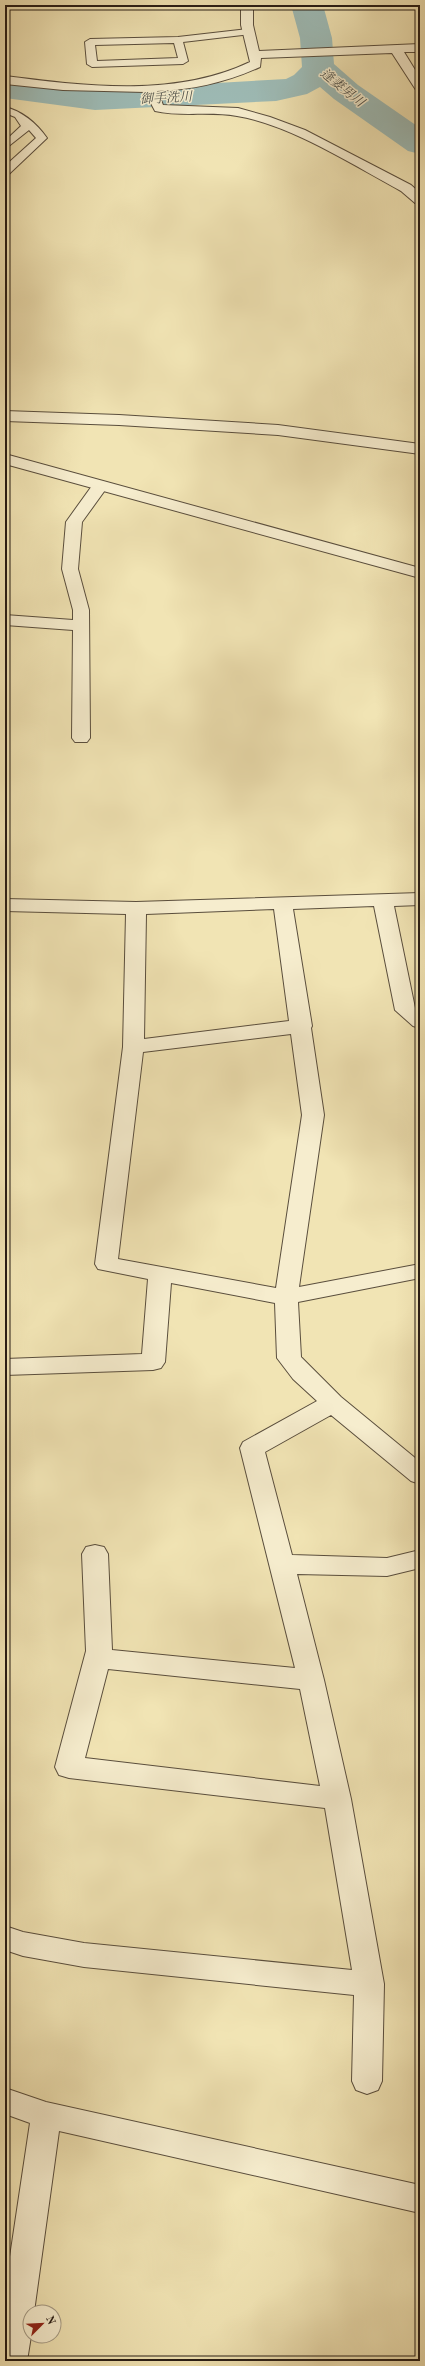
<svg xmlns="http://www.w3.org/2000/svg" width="425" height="2366" viewBox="0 0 425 2366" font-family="'Old Standard TT','Noto Serif JP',serif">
	<rect width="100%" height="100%" fill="#f1e4b4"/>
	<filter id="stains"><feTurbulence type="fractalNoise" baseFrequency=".005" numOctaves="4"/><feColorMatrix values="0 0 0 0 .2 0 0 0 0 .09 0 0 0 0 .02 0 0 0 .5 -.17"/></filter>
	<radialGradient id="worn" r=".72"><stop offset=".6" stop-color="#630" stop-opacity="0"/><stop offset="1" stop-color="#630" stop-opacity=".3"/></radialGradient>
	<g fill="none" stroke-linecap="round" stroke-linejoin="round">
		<path fill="#9ebcb7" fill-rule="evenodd" d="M 291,5 L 323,5 L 332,38 L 334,64 L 358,85 L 420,128 L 420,154 L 408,151 L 334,99 L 320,87 L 307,94 L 276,101 L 95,110 L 5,98 L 5,78 L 95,90 L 286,79 L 294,75 L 302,67 L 300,38 Z"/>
		<g stroke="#5a4e3d" stroke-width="2">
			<path id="service" d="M 248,29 L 251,30 L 251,34 L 183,42 L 188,61 L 183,64 L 92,67 L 87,64 L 85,42 L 90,39 L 178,37 ZM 174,43 L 178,58 L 97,61 L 95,45 Z
				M 5,107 C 22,111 37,124 47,138 L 9,174 L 5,175 L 5,166 L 36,138 L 29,130 L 5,149 L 5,141 L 21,126 L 15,117 L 5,113 Z"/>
		</g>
		<g stroke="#5a4e3d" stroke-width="2">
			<path id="minor" d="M 241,5 L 253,5 L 253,25 L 259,51 L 420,44 L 420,52 L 404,52 L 420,78 L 420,91 L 416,90 L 392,53 L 261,58 L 260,67 C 227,82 193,90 157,91 L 163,105 L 238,108 L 270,117 L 305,130 L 411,185 L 420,193 L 420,204 L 415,203 L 401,191 C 353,165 291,125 237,116 C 210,111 181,117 155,111 L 145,92 L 63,90 L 5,84 L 5,76 C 84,86 175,98 250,62 L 241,25 Z
				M 5,411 L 119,415 L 278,425 L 420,444 L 420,454 L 278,435 L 119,425 L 5,421 Z
				M 100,481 L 106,483 L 108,486 L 82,522 L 78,569 L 89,610 L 90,738 L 87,742 L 75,742 L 72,738 L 73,630 L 5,625 L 5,615 L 73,620 L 73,610 L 62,569 L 66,522 L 94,483 Z
				M 420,893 L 420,905 L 394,906 L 415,1008 L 420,1012 L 420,1028 L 413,1026 L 395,1010 L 374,906 L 293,909 L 312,1026 L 311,1028 L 324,1115 L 299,1287 L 420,1264 L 420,1278 L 298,1302 L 301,1357 L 341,1397 L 420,1462 L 420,1484 L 411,1481 L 331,1415 L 265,1452 L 292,1555 L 387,1558 L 420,1550 L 420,1568 L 387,1576 L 297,1574 L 324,1680 L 351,1799 L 384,1984 L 382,2081 L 378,2090 L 367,2094 L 356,2090 L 352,2081 L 354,1995 L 84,1967 L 23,1956 L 5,1950 L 5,1926 L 23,1932 L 84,1943 L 352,1970 L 325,1808 L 69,1778 L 59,1775 L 55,1767 L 86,1651 L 82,1554 L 86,1547 L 95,1545 L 104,1547 L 108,1554 L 112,1650 L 295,1668 L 240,1448 L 243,1442 L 317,1401 L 293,1379 L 277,1358 L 275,1303 L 171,1283 L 165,1362 L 161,1368 L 153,1370 L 5,1375 L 5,1359 L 142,1354 L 148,1279 L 98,1269 L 95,1264 L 123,1047 L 126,914 L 5,911 L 5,899 L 136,902 ZM 274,909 L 289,1021 L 144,1039 L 146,914 ZM 291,1034 L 302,1115 L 276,1288 L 118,1259 L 143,1052 ZM 108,1669 L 300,1689 L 320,1786 L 85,1758 Z
				M 5,2088 L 46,2102 L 420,2185 L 420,2213 L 59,2131 L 34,2312 L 30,2312 L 31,2336 L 27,2361 L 5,2361 L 5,2290 L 30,2123 L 5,2114 Z"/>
		</g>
		<g stroke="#5a4e3d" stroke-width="2">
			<path id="tertiary" d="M 5,454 L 420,568 L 420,578 L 5,464 Z"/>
		</g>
		<use href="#service" fill="#f6edce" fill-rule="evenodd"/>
		<use href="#minor" fill="#f6edce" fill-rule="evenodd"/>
		<use href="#tertiary" fill="#f6edce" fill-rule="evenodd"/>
	</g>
	<g text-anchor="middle" stroke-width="3" stroke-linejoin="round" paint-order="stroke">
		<g font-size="13" font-style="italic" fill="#51544e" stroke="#f6edce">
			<text transform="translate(343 87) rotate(39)" y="5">逢妻男川</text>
			<text transform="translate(166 97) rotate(-3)" y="5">御手洗川</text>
		</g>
	</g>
	<rect width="425" height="2366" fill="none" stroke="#f1e4b4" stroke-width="20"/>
	<rect x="6" y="6" width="413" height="2354" fill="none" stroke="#271c15" stroke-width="2"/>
	<rect x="10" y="10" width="405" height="2346" fill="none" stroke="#271c15"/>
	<g transform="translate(42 2324) rotate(66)"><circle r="19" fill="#f6edce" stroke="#a39984"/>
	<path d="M0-3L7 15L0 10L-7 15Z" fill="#8f2418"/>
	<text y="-6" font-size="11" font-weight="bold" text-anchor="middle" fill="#271c15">N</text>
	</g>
	<rect width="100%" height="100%" filter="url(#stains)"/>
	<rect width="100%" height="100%" fill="url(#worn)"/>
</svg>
